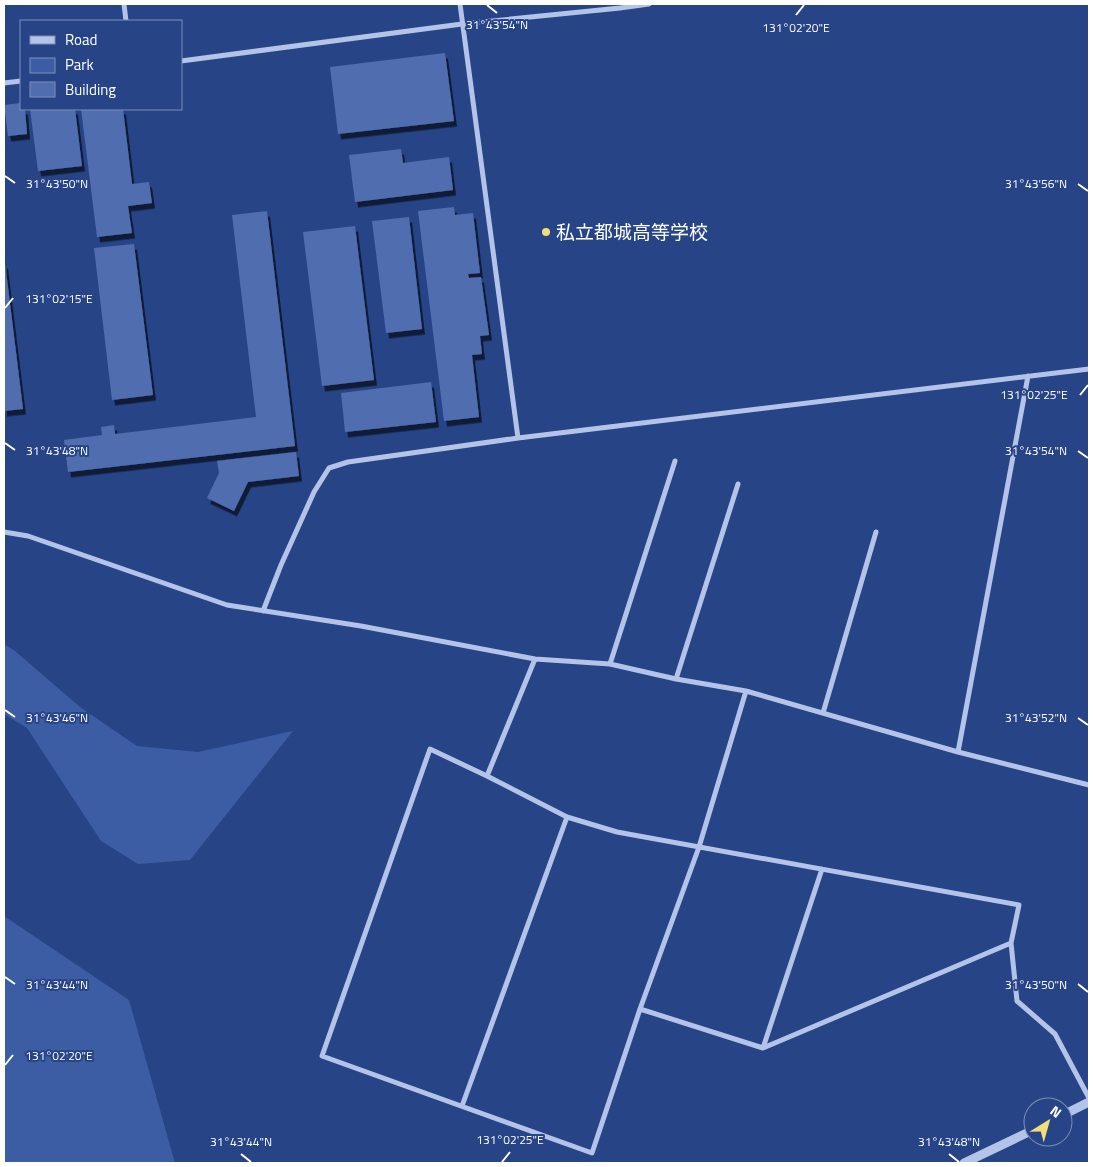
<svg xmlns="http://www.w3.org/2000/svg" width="1093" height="1167" viewBox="0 0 1093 1167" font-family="'Titillium Web','Noto Sans JP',sans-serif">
	<defs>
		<filter id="shadow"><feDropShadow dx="3" dy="5.5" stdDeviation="0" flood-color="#0009"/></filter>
	</defs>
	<rect width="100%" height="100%" fill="#274487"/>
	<path fill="#3c5ca4" d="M 4,644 L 15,651 L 80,707 L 137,746 L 198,752 L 293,731 L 190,860 L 138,864 L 101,841 L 27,728 L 4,714 Z
		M 4,916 L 129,1000 L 175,1163 L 4,1163 Z"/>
	<path fill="#506daf" filter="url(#shadow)" d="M 445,53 L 454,121 L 338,134 L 330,67 Z
		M 21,103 L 21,109 L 25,109 L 27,134 L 8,136 L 4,105 Z
		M 30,109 L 75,109 L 82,166 L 38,171 Z
		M 81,109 L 123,109 L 132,184 L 149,182 L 152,203 L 128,206 L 132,233 L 97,237 Z
		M 401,149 L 403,163 L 449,157 L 453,190 L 355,202 L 349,155 Z
		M 454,207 L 455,215 L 473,213 L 480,273 L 468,274 L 469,278 L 481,277 L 489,335 L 480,336 L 482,354 L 472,355 L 479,417 L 444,421 L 418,211 Z
		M 267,211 L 295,446 L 68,472 L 64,440 L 102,435 L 101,427 L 114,425 L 115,434 L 256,417 L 232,215 Z
		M 409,217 L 422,329 L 386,333 L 372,221 Z
		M 355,226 L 374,380 L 322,386 L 303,232 Z
		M 134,244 L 153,395 L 112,400 L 94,248 Z
		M 4,263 L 5,263 L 23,409 L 4,411 Z
		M 431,382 L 436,422 L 345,432 L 341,393 Z
		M 296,452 L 299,476 L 248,482 L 234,511 L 207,498 L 219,473 L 217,461 Z"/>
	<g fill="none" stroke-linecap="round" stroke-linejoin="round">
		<path stroke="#b3c4e8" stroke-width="5" d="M 124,4 L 126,21
			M 460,4 L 518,438
			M 181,61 L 462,24 L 620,8 L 649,4
			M 4,83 L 21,81
			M 4,532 L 28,536 L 227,605 L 361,626 L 535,659 L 610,664 L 676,679 L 746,691 L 958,752 L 1089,785
			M 263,611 L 281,565 L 314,492 L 329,468 L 348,462 L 518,438 L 1089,369
			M 610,664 L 675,461
			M 676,679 L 738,484
			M 746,691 L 699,847 L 640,1009 L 592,1153 L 322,1056 L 430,749 L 487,776 L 567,817 L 617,832 L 1019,905 L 1011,943 L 1017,1001 L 1055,1034 L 1089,1098
			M 823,713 L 876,532
			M 958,752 L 1028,376
			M 487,776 L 535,659
			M 640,1009 L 763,1048 L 1011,943
			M 763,1048 L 822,869
			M 462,1106 L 567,817"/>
		<path stroke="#b3c4e8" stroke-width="9" d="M 1063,1115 L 1089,1102
			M 964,1163 L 1033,1130"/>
	</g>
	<path fill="none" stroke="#fff" stroke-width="2" d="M 487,5 L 497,13M 796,15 L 804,5M 5,176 L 15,183M 1078,184 L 1088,191M 5,308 L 13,298M 1080,395 L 1088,385M 5,443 L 15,450M 1078,451 L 1088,458M 5,710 L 15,717M 1078,718 L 1088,725M 5,977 L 15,984M 1078,984 L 1088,992M 5,1065 L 13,1055M 241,1154 L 251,1162M 949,1154 L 959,1162M 502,1162 L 510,1152"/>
	<circle fill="#f0df79" stroke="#274487" stroke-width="2" cx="546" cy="232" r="5"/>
	<g text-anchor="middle" stroke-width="4" stroke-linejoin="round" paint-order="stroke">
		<g font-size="19" fill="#fff" stroke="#274487" text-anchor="start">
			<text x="556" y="239">私立都城高等学校</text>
		</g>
	</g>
	<g font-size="12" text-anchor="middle" fill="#fff" stroke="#274487" stroke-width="4" stroke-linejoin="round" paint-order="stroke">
		<text x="497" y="29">31°43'54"N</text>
		<text x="796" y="32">131°02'20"E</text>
		<text x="57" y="188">31°43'50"N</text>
		<text x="1036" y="188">31°43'56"N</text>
		<text x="59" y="303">131°02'15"E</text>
		<text x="1034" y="399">131°02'25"E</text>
		<text x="57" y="455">31°43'48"N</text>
		<text x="1036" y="455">31°43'54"N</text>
		<text x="57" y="722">31°43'46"N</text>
		<text x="1036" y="722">31°43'52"N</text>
		<text x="57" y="989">31°43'44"N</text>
		<text x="1036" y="989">31°43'50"N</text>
		<text x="59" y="1060">131°02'20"E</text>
		<text x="510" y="1144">131°02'25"E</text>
		<text x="241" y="1146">31°43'44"N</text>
		<text x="949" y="1146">31°43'48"N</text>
	</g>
	<rect width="1093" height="1167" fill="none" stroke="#ffffff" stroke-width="10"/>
	<rect x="20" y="20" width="162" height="90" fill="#274487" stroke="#7d8fb7"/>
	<rect x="30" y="36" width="25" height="8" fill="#b3c4e8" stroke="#7d8fb7"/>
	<text x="65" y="45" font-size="15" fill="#ffffff">Road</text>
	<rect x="30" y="58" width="25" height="15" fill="#3c5ca4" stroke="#7d8fb7"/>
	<text x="65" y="70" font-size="15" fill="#ffffff">Park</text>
	<rect x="30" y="82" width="25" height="15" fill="#506daf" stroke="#7d8fb7"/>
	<text x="65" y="95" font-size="15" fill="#ffffff">Building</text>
	<g transform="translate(1048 1122) rotate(37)"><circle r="24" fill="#274487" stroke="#7d8fb7"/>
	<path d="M0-4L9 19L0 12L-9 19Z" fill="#f0df79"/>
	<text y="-8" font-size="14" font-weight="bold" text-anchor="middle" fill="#ffffff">N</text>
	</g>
</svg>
